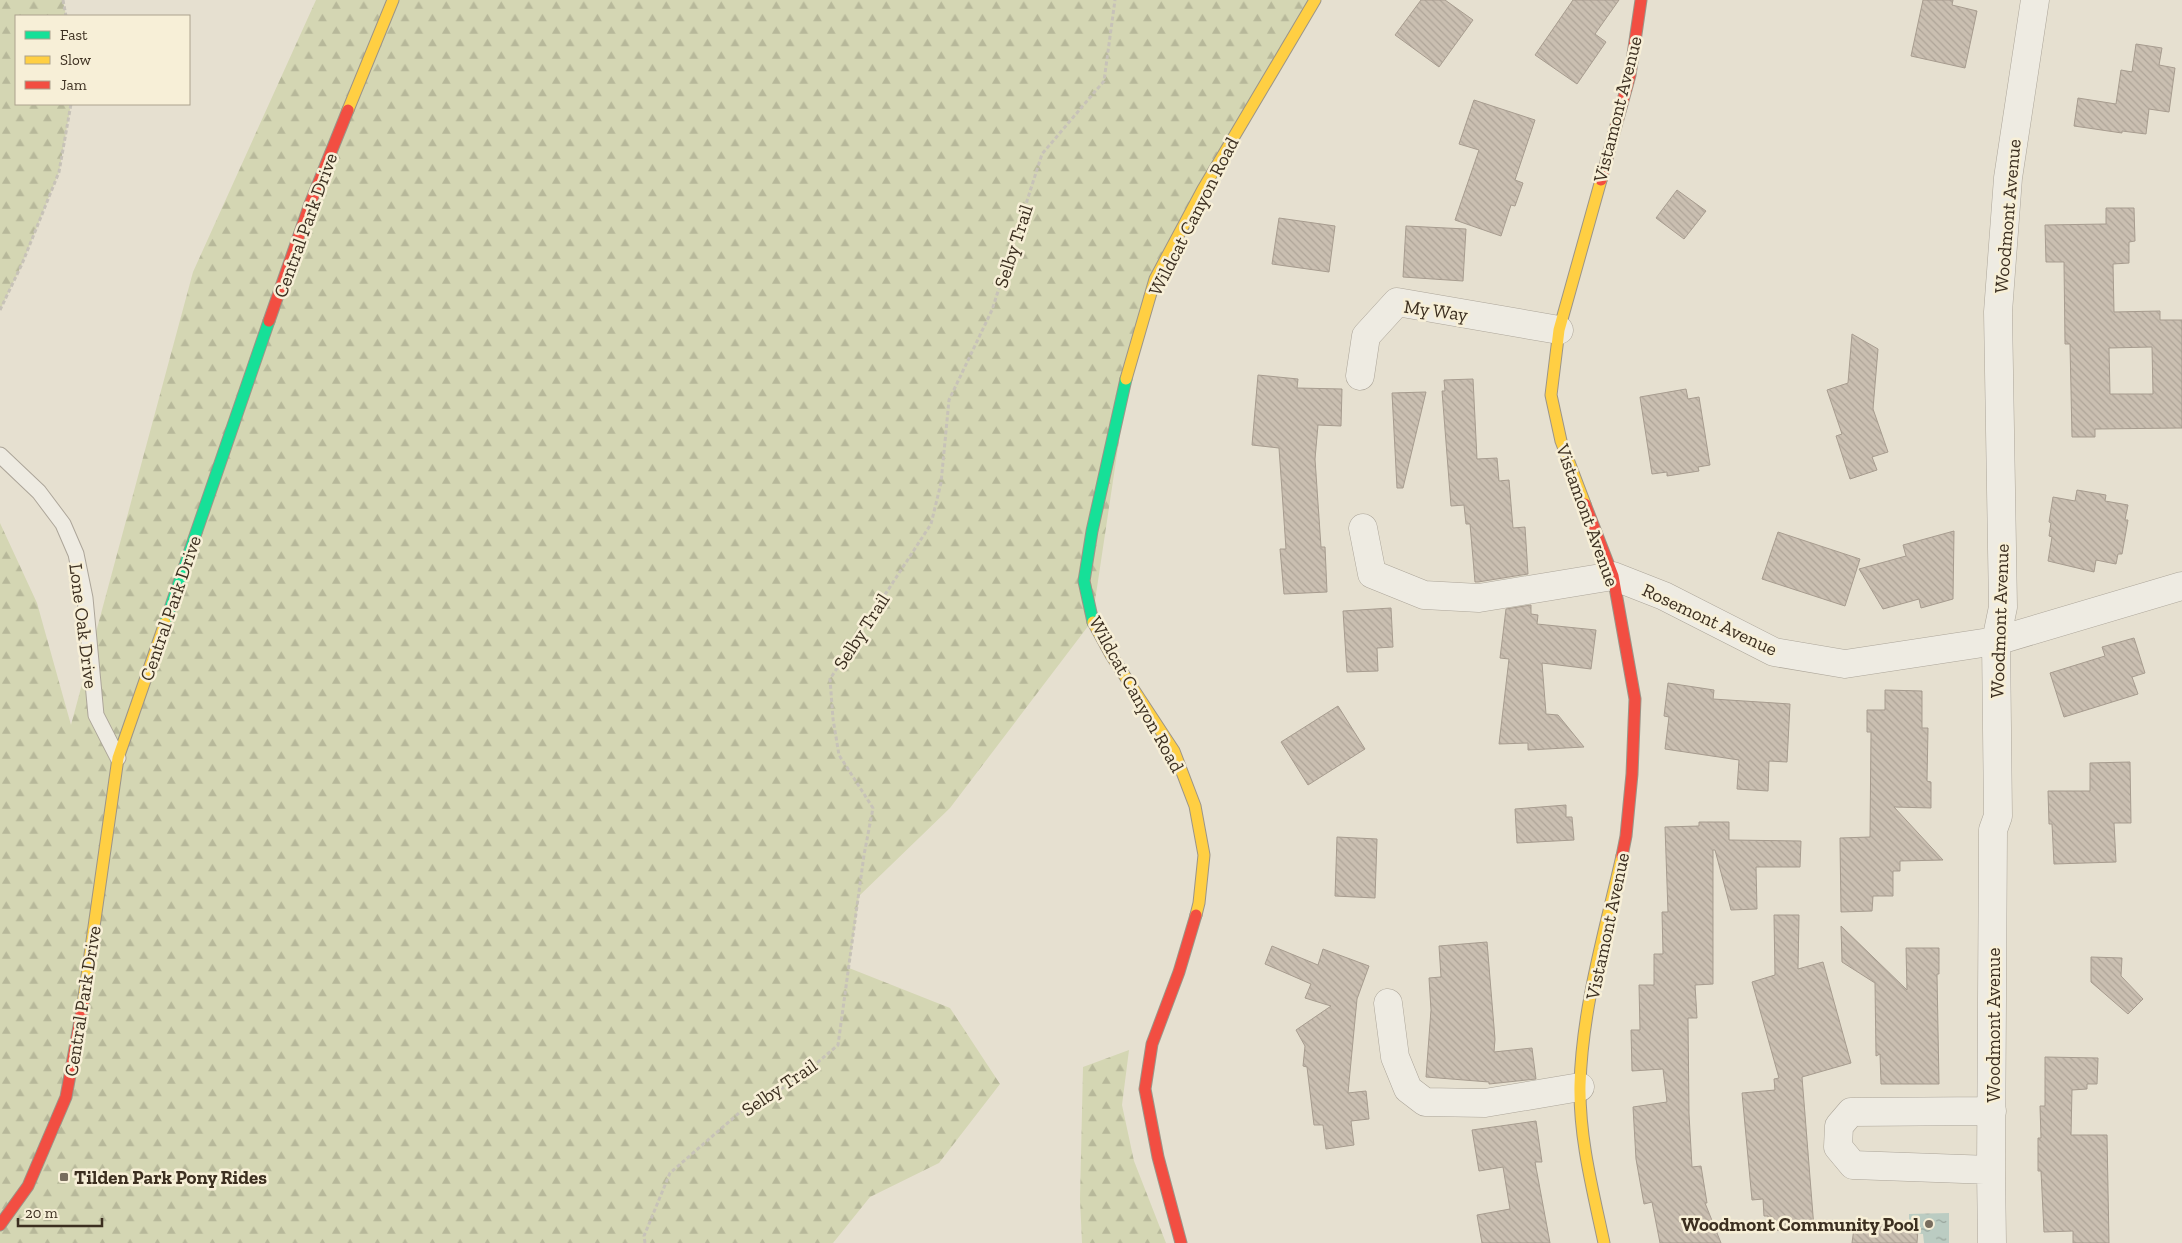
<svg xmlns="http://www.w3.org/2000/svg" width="2182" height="1243" viewBox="0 0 2182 1243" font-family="'Zilla Slab',serif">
	<defs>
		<pattern id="forest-firs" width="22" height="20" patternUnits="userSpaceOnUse" patternTransform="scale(1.25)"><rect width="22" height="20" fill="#d4d6b3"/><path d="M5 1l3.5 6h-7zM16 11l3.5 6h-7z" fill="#b7b89a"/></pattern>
		<pattern id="water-ripples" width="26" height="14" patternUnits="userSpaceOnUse" patternTransform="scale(1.25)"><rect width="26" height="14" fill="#bbccc2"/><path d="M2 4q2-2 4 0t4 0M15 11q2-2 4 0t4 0" fill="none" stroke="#99a69d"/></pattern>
		<pattern id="building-back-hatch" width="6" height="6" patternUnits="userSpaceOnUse" patternTransform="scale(1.25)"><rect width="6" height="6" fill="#cabfb1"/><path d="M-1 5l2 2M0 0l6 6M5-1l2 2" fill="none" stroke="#aea498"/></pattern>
	</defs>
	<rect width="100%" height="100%" fill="#e6e0d0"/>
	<path fill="url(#forest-firs)" d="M 0,0 L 63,0 L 66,16 L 16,16 L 16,104 L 71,104 L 59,172 L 22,264 L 0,310 Z
		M 316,0 L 1315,0 L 1203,189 L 1132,354 L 1092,621 L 950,808 L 859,896 L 849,968 L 950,1008 L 1000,1084 L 939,1163 L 870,1197 L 833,1243 L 0,1243 L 0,523 L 37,603 L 71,725 L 193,272 Z
		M 1129,1050 L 1122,1105 L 1134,1161 L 1166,1243 L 1082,1243 L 1080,1199 L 1083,1067 Z"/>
	<path fill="url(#water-ripples)" d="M 1949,1213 L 1949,1243 L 1924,1243 L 1923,1234 L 1909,1233 L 1909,1214 Z"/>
	<path fill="url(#building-back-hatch)" stroke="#a79c8f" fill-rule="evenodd" d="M 1421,0 L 1445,0 L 1473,20 L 1439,67 L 1395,35 Z
		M 1573,0 L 1619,0 L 1595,34 L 1606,42 L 1577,84 L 1535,55 Z
		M 1923,0 L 1953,0 L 1952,5 L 1977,11 L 1965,68 L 1911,56 Z
		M 2136,44 L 2162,48 L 2159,65 L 2175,68 L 2169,112 L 2149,109 L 2146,134 L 2122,131 L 2122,133 L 2074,126 L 2078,98 L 2116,104 L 2121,70 L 2132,72 Z
		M 1474,100 L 1535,120 L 1515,180 L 1523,183 L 1515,206 L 1511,205 L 1501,236 L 1455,220 L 1479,150 L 1459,144 Z
		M 1677,190 L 1706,211 L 1684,239 L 1656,218 Z
		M 2106,208 L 2134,208 L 2135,241 L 2129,242 L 2129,263 L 2113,264 L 2114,312 L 2160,311 L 2160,320 L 2182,320 L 2182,428 L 2095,429 L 2095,437 L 2072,437 L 2070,344 L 2065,344 L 2064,262 L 2046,262 L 2045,225 L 2106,224 ZM 2152,347 L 2153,394 L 2110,394 L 2109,348 Z
		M 1279,218 L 1335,226 L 1329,272 L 1272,264 Z
		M 1406,226 L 1466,229 L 1463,281 L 1403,277 Z
		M 1852,334 L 1878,349 L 1873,409 L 1888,452 L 1872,457 L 1877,470 L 1850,479 L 1836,436 L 1842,434 L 1827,390 L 1848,383 Z
		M 1258,375 L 1298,379 L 1297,388 L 1342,389 L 1341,426 L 1318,425 L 1315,459 L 1321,547 L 1325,547 L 1327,592 L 1284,594 L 1280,549 L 1286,549 L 1279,448 L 1252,445 Z
		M 1473,379 L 1477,459 L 1497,458 L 1499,481 L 1509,480 L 1513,528 L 1525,527 L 1528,574 L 1478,582 L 1475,582 L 1470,524 L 1466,524 L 1464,505 L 1451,506 L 1442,391 L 1445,391 L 1444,380 Z
		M 1686,389 L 1688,399 L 1699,397 L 1710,465 L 1698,467 L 1699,471 L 1667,476 L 1667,472 L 1652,474 L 1640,397 Z
		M 1426,392 L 1403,488 L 1397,488 L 1392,393 Z
		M 2077,490 L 2106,495 L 2105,501 L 2128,505 L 2125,520 L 2128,520 L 2122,554 L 2118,554 L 2116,564 L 2096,560 L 2094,572 L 2048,561 L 2052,537 L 2049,536 L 2051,523 L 2049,522 L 2053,497 L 2075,501 Z
		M 1954,531 L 1953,599 L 1921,608 L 1919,599 L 1883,609 L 1859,569 L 1906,556 L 1903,545 Z
		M 1778,532 L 1860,559 L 1845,606 L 1762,579 Z
		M 1531,605 L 1531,614 L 1538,615 L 1537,624 L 1596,630 L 1591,669 L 1542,663 L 1546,714 L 1558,715 L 1584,747 L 1528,750 L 1528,743 L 1499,744 L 1509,659 L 1500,658 L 1506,609 Z
		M 1391,608 L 1393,647 L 1377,648 L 1378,671 L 1347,672 L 1343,611 Z
		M 2134,638 L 2145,673 L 2132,677 L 2138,694 L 2064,717 L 2050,673 L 2105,656 L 2102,647 Z
		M 1668,683 L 1714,690 L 1713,699 L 1790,704 L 1787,762 L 1769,761 L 1768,791 L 1737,789 L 1739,760 L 1665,749 L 1669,717 L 1664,716 Z
		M 1885,690 L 1922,691 L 1922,728 L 1928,728 L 1927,781 L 1931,782 L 1931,808 L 1894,807 L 1943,860 L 1900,861 L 1900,871 L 1893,871 L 1893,896 L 1873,896 L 1872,911 L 1841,912 L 1840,838 L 1870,837 L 1871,732 L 1867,732 L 1867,710 L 1885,710 Z
		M 1338,706 L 1365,749 L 1308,785 L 1281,742 Z
		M 2130,762 L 2131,823 L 2114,823 L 2116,862 L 2054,864 L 2052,824 L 2049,824 L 2048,791 L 2090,791 L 2090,763 Z
		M 1566,805 L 1566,817 L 1572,817 L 1574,840 L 1517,843 L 1515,809 Z
		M 1699,822 L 1729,822 L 1729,840 L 1801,841 L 1800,867 L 1756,867 L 1757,909 L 1731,910 L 1715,850 L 1713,850 L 1713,984 L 1695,985 L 1697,1018 L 1688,1018 L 1689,1114 L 1692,1167 L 1701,1166 L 1707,1203 L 1705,1203 L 1721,1243 L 1660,1243 L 1652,1202 L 1644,1204 L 1636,1159 L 1633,1107 L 1667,1102 L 1663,1069 L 1632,1071 L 1631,1030 L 1640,1030 L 1639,985 L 1654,985 L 1654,954 L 1663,954 L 1662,912 L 1668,912 L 1665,827 L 1699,826 Z
		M 1337,837 L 1377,839 L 1375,898 L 1335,896 Z
		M 1774,915 L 1799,915 L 1798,969 L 1823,962 L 1851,1063 L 1802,1077 L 1814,1228 L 1769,1231 L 1768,1216 L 1764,1216 L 1763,1199 L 1752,1200 L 1742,1093 L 1775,1090 L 1774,1079 L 1779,1078 L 1752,982 L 1775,975 Z
		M 1841,926 L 1907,990 L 1906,948 L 1939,948 L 1939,974 L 1937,974 L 1939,1084 L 1881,1084 L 1880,1054 L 1876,1056 L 1875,983 L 1842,962 Z
		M 1487,942 L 1495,1039 L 1494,1052 L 1532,1048 L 1536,1079 L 1489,1084 L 1489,1082 L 1426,1077 L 1431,1010 L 1429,978 L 1441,977 L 1439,946 Z
		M 1272,946 L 1318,965 L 1323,949 L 1369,966 L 1357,999 L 1348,1093 L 1366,1091 L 1369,1119 L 1351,1121 L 1354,1145 L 1326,1149 L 1323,1125 L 1314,1125 L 1307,1067 L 1303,1066 L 1305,1046 L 1296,1030 L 1331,1006 L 1305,998 L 1311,984 L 1265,964 Z
		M 2091,957 L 2122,958 L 2121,976 L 2143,999 L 2128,1014 L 2091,982 Z
		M 2045,1057 L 2098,1058 L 2097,1084 L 2087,1084 L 2087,1089 L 2072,1090 L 2071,1135 L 2107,1135 L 2109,1243 L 2073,1243 L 2073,1231 L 2044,1232 L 2041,1171 L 2038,1171 L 2038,1138 L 2041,1138 L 2040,1106 L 2045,1106 Z
		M 1536,1121 L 1542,1162 L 1535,1162 L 1550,1243 L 1482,1243 L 1477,1215 L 1510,1209 L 1503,1167 L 1479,1171 L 1472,1130 Z
		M 1855,1221 L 1918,1229 L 1917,1243 L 1852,1243 Z"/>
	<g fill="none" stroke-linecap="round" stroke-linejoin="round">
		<g stroke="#aca599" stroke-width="17">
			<path id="lane" d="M 0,455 L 39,492 L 63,524 L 76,554 L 85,598 L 96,715 L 118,758"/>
		</g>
		<g stroke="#aca599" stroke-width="29">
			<path id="street" d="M 1360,376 L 1366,336 L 1397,302 L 1559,330
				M 1363,528 L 1372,574 L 1424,595 L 1479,598 L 1613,576 L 1664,596 L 1774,652 L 1845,664 L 1996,641 L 2182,586
				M 1388,1003 L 1395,1057 L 1408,1089 L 1425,1102 L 1485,1103 L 1580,1087
				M 1991,1170 L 1853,1165 L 1838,1147 L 1839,1126 L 1851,1112 L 1992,1111
				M 1992,1243 L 1991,1170 L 1993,830 L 1998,816 L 1996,641 L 2003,607 L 1998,312 L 2008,178 L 2035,0"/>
		</g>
		<g stroke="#9c9588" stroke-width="13">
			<path id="fast" d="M 1093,622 L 1084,581 L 1092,531 L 1126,379
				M 165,623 L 269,321"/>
		</g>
		<g stroke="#9c9588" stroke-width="13">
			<path id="slow" d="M 348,110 L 393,0
				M 1126,379 L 1155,279 L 1203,189 L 1315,0
				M 1585,504 L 1561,441 L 1551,395 L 1559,330 L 1601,180
				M 1093,622 L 1111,655 L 1174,751 L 1195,806 L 1204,855 L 1199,903 L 1196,915
				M 83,1004 L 118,758 L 165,623
				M 1604,1243 C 1593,1191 1579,1138 1580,1085 C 1582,1008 1605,931 1622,856"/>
		</g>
		<g stroke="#9c9588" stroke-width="13">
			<path id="jam" d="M 1601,180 L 1630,75 L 1641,0
				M 269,321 L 310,204 L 348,110
				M 1585,504 L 1613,576 L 1635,699 L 1632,774 L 1626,836 L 1622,856
				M 0,1225 L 28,1186 L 66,1097 L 83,1004
				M 1181,1243 L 1158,1157 L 1145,1089 L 1152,1044 L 1179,972 L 1196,915"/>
		</g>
		<path stroke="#c7c2b8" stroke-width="3" stroke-dasharray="4 2.5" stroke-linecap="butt" d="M 63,0 L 66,16
			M 0,310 L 22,264 L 59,172 L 71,104
			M 645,1243 L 644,1236 L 670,1173 L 739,1113 L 798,1079 L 838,1045 L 864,855 L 873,808 L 839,755 L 833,719 L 830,679 L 931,524 L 941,483 L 949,400 L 992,310 L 1042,154 L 1104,81 L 1115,0"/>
		<use href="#lane" stroke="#eeebe2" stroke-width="15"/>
		<use href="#street" stroke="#eeebe2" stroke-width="28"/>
		<use href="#fast" stroke="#16e098" stroke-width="11"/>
		<use href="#slow" stroke="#ffcf43" stroke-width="11"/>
		<use href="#jam" stroke="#f24e42" stroke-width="11"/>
	</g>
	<g fill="#786d5e" stroke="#f7efd7" stroke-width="2">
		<rect x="59" y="1172" width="10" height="10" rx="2.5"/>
		<circle cx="1929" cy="1224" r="5"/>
	</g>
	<g text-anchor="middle" stroke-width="5" stroke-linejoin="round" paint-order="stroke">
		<g font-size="19" fill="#3c2f20" stroke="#f7efd7">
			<text transform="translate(1617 109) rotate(-76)" y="7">Vistamont Avenue</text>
			<text transform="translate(1193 216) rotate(-63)" y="7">Wildcat Canyon Road</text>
			<text transform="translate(2007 216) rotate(-85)" y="7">Woodmont Avenue</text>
			<text transform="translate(305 225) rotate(-70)" y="7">Central Park Drive</text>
			<text transform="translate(1013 246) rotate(-72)" y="7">Selby Trail</text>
			<text transform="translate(1436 310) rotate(8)" y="7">My Way</text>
			<text transform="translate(1588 515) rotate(70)" y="7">Vistamont Avenue</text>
			<text transform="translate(170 608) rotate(-71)" y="7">Central Park Drive</text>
			<text transform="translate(1710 619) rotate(25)" y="7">Rosemont Avenue</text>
			<text transform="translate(1999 621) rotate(-88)" y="7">Woodmont Avenue</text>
			<text transform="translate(84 626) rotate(83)" y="7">Lone Oak Drive</text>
			<text transform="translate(861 631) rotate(-57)" y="7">Selby Trail</text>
			<text transform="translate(1137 694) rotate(61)" y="7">Wildcat Canyon Road</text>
			<text transform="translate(1607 926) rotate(-78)" y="7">Vistamont Avenue</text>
			<text transform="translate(82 1001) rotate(-81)" y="7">Central Park Drive</text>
			<text transform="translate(1993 1025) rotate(-90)" y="7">Woodmont Avenue</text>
			<text transform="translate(779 1087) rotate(-34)" y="7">Selby Trail</text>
		</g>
		<g font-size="19" font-weight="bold" fill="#3c2f20" stroke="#f7efd7" text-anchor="start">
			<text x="74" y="1184">Tilden Park Pony Rides</text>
			<text x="1919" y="1231" text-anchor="end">Woodmont Community Pool</text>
		</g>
	</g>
	<rect x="15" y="15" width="175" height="90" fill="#f7efd7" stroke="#aca28e"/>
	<rect x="25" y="31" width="25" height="8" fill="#16e098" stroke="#aca28e"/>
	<text x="60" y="40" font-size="15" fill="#3c2f20">Fast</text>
	<rect x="25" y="56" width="25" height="8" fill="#ffcf43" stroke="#aca28e"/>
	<text x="60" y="65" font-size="15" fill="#3c2f20">Slow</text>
	<rect x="25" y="81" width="25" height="8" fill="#f24e42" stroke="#aca28e"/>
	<text x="60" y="90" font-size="15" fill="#3c2f20">Jam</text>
	<path d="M18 1218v8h84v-8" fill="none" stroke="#3c2f20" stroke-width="2.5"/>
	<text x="25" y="1218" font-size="15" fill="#3c2f20" stroke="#f7efd7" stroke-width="4" paint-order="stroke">20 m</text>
</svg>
